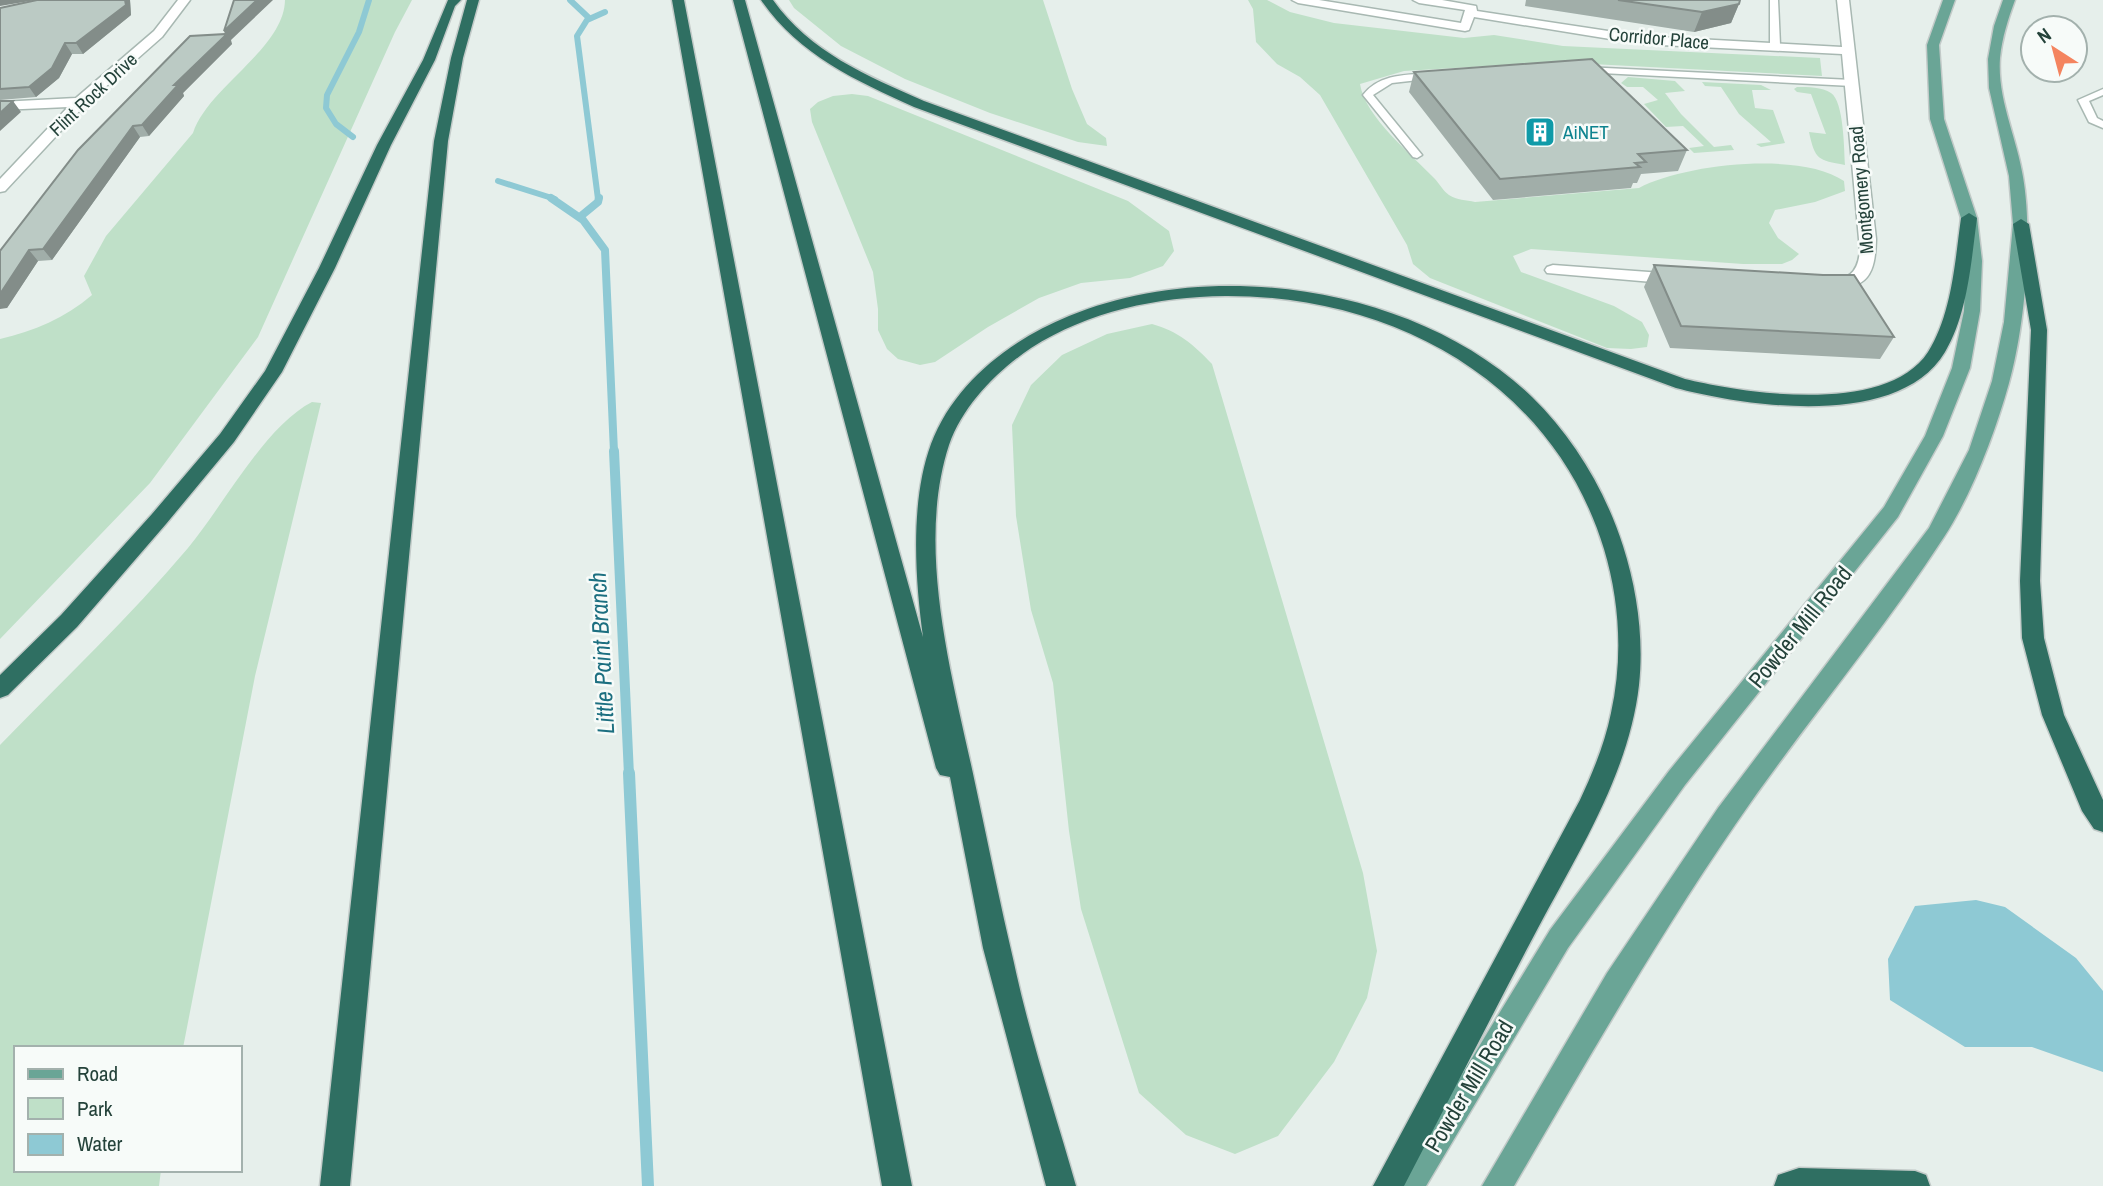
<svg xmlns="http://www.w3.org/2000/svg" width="2103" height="1186" viewBox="0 0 2103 1186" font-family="'Archivo Narrow',sans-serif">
	<rect width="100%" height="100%" fill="#e6efeb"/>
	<path fill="#bfe0c8" d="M 285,0 L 412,0 L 395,32 L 258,337 L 150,483 L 0,639 L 0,339 C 34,331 65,318 92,295 L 84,276 L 106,236 L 193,133 C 208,87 284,49 285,0 Z
		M 789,0 L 1043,0 L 1072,89 L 1087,124 L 1106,138 L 1107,146 L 1078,142 L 990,113 L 905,79 L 841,46 L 794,8 Z
		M 1248,0 L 1267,0 L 1290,12 L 1334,23 L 1464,38 L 1494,35 L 1563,46 L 1820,58 L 1822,76 L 1553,62 L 1404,71 L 1360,84 C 1365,117 1412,155 1434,178 C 1440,184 1443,191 1449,195 C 1457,200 1466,200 1475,202 L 1639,188 C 1684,164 1801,151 1844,181 L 1845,191 L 1815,202 L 1775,210 L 1769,223 L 1778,238 L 1799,254 L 1792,260 L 1782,264 L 1743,264 L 1531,249 L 1513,256 L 1521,272 L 1614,306 L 1642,322 L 1649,335 L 1647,347 L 1631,349 L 1607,348 L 1430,278 L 1413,264 L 1407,245 L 1320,95 L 1300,77 L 1277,64 L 1256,42 L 1253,9 Z
		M 1628,77 L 1675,81 L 1685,91 L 1665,93 L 1681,114 L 1714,147 L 1731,145 L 1734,150 L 1694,153 L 1689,148 L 1704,146 L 1683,126 L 1666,127 L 1644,104 L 1658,100 L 1643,87 L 1627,87 L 1621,83 Z
		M 1702,82 L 1761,85 L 1771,90 L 1752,90 L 1755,108 L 1773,110 L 1785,143 L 1761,147 L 1756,144 L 1771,142 L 1739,114 L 1721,87 L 1705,86 Z
		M 1797,87 C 1808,87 1822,87 1831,93 C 1844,102 1844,149 1845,165 C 1818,160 1815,160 1809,132 L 1826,134 L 1811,94 L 1797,92 L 1794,89 Z
		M 852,94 L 868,96 L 1128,201 L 1169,231 L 1174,251 L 1163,266 L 1130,278 L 1081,283 L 1039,298 L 988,327 L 935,362 L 920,365 L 898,359 L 887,349 L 878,330 L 878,309 L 873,272 L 812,122 L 810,109 L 818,102 L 833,96 Z
		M 1152,324 C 1178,331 1194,345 1212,364 L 1363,873 L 1377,951 L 1367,998 L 1334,1062 L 1278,1136 L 1235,1154 L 1186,1135 L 1139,1093 L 1081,909 L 1069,831 L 1053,683 L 1031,610 L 1016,516 L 1012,425 L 1031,385 L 1062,355 L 1107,334 Z
		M 312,402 L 321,403 L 255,676 L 183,1048 L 16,1048 L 16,1170 L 161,1170 L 159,1186 L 0,1186 L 0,745 C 63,680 130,617 188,548 C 223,506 265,426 312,402 Z"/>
	<path fill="#8ec9d4" d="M 1976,900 L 2005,907 L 2076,958 L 2103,991 L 2103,1072 L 2032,1047 L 1965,1047 L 1890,1000 L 1888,959 L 1915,906 Z"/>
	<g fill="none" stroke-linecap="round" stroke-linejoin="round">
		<path stroke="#8ec9d4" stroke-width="6" d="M 570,0 L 588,17
			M 353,137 L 336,124 L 326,108 L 327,95 L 359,32 L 369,0
			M 498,181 L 555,199
			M 598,199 L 577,36 L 587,20 L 605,12"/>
		<path stroke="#8ec9d4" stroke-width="8" d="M 551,198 L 583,220 L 605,250 L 614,452
			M 581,216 L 598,202 L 599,198"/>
		<path stroke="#8ec9d4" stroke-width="10" d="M 614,451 L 629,775"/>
		<path stroke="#8ec9d4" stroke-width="12" d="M 629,773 L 648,1186"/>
		<g stroke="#a8b8b2" stroke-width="3">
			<path id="lane" d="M 1770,0 L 1778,0 L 1780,45 L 1775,48 L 1770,45 Z
				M 1585,67 L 1852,80 L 1857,83 L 1852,86 L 1582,72 L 1582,68 Z
				M 1433,73 L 1438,76 L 1436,78 L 1392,83 L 1373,95 L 1422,155 L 1417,158 L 1413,157 L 1363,95 C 1380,73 1408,75 1433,73 Z
				M 2103,89 L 2103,95 L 2089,101 L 2097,118 L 2103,121 L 2103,128 L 2089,122 L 2078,100 Z"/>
		</g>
		<g stroke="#a8b8b2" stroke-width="3">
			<path id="street" d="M 178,0 L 190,0 L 162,37 L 85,105 L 5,191 L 0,192 L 0,179 L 68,107 L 0,110 L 0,102 L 76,98 L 154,31 Z
				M 1292,0 L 1319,0 L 1461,23 L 1465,10 L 1419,3 L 1413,0 L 1442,0 L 1476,6 L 1477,11 L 1641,36 L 1842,47 L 1837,0 L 1849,0 L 1876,239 C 1875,276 1868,286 1831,292 L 1823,287 L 1825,284 C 1848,278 1858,275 1860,250 L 1842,54 L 1641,44 L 1474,17 L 1469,30 L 1465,31 L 1298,3 Z
				M 1553,265 L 1676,274 L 1684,279 L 1676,284 L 1547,273 L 1545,270 L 1547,267 Z"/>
		</g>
		<g stroke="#c2cac8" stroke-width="3">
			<path id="primary" d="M 1943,0 L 1955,0 L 1939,45 L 1944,119 L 1977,218 L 1982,261 L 1980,311 L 1970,368 L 1943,436 L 1898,517 L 1685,785 L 1568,948 L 1426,1186 L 1394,1186 L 1550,930 L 1669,771 L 1884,507 L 1925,436 L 1952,368 L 1964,311 L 1966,261 L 1961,218 L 1930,119 L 1927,45 Z
				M 2003,0 L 2015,0 C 2008,19 2002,38 2000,58 C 1997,99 2017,138 2023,177 C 2033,235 2025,326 2009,383 C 1995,433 1972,494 1944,537 C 1880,636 1801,728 1735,825 C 1655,942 1585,1064 1514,1186 L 1482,1186 L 1607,973 L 1718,808 L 1929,528 L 1969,450 L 1992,381 L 2004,322 L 2013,224 L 2009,176 L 1989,88 L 1988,59 L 1994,26 Z"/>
		</g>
		<g stroke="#c2cac8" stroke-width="3">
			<path id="highway" d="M 448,0 L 461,0 L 455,6 L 435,60 L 391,145 L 335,268 L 282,372 L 234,442 L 166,524 L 77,627 L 8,695 L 0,698 L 0,675 L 61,615 L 152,514 L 220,434 L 265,371 L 319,268 L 377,145 L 423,60 Z
				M 467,0 L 479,0 L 463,58 L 448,141 L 350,1186 L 320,1186 L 434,141 L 451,58 Z
				M 672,0 L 684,0 L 912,1186 L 882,1186 Z
				M 733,0 L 745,0 L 923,637 C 915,578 910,501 931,444 C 954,383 1010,340 1069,316 C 1213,256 1418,287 1532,397 C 1574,438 1605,490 1623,546 C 1637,590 1644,638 1639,685 C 1629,773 1579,851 1538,928 C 1493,1013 1449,1100 1404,1186 L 1373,1186 L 1580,800 C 1593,772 1605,743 1611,713 C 1623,659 1620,602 1604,549 C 1553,382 1393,295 1225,296 C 1157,297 1089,311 1031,348 C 997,371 963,405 949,445 C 915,549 953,679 975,783 C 988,843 1000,904 1014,963 C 1030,1038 1055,1112 1076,1186 L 1046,1186 L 983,948 L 950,777 L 940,775 L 936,768 Z
				M 761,0 L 773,0 C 810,52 867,76 924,101 L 1685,379 C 1747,394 1887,415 1928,352 C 1952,314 1955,261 1961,218 L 1969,213 L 1977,218 C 1971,262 1968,313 1945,352 C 1899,429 1748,407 1676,388 L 914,107 C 855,80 799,55 761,0 Z
				M 2021,219 L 2029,224 L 2047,330 L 2040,581 L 2044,638 L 2064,715 L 2103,800 L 2103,832 L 2094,829 L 2082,811 L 2042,715 L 2022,638 L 2020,581 L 2031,330 L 2013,224 Z
				M 1799,1168 L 1915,1171 L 1926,1175 L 1930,1186 L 1774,1186 L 1778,1175 Z"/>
		</g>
		<use href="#lane" fill="#fff" fill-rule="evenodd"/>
		<use href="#street" fill="#fff" fill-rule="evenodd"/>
		<use href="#primary" fill="#6aa596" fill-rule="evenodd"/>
		<use href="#highway" fill="#2f6f62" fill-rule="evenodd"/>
	</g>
	<path fill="#a1aea9" d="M 37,0 L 130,0 L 131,15 L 83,54 L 72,54 L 59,78 L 36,97 L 0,100 L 0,8 Z
		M 1526,0 L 1740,0 L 1739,4 L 1731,23 L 1694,32 L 1525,6 Z
		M 224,31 L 232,44 L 183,93 L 184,96 L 149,136 L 140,137 L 52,260 L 38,261 L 7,308 L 0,251 L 225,34 Z
		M 1414,72 L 1687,150 L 1678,171 L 1641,174 L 1637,183 L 1633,183 L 1631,188 L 1493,200 L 1409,92 Z
		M 1654,265 L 1894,337 L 1880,359 L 1670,348 L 1644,287 Z"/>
	<path fill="#838d89" d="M 0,0 L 36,0 L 0,6 Z
		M 125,0 L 130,0 L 131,15 L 83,54 L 76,43 Z
		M 257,0 L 273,0 L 231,40 L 232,44 L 183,93 L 184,96 L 149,136 L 142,125 L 174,85 L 226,35 L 224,31 Z
		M 1739,4 L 1731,23 L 1694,32 L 1702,12 Z
		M 65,43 L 72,54 L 59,78 L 36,97 L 29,87 Z
		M 13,101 L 21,112 L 0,131 L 0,113 Z
		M 133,126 L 140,137 L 52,260 L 43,249 Z
		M 29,250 L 38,261 L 7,308 L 0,309 L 0,294 Z"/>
	<path fill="#bbcac4" stroke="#838d89" stroke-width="2" d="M 37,0 L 125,0 L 126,5 L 76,43 L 65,43 L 52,68 L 29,87 L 0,89 L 0,8 Z
		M 234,0 L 257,0 L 224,31 Z
		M 1618,0 L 1740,0 L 1739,4 L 1702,12 Z
		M 227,34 L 174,85 L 178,85 L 142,125 L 133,126 L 43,249 L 29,250 L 0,294 L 0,251 L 78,150 L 190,36 Z
		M 1592,59 L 1687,150 L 1638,154 L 1646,162 L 1635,163 L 1640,167 L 1500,179 L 1414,72 Z
		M 0,101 L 13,101 L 0,113 Z
		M 1654,265 L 1823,275 L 1854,275 L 1894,337 L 1681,326 Z"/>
	<defs>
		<g id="building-square" transform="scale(1.575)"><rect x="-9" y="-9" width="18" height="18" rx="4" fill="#0f9aa8" stroke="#f7fbf9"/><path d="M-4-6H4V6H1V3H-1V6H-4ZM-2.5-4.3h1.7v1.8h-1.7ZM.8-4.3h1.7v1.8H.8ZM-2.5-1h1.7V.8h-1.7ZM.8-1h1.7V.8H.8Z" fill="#fff"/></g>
	</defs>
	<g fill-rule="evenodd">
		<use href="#building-square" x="1540" y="132"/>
	</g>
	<g text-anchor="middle" stroke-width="5" stroke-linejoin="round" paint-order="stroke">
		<g font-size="19" fill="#24423a" stroke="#f7fbf9">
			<text transform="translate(1659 38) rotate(5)" y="7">Corridor Place</text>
			<text transform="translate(93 94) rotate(-43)" y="7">Flint Rock Drive</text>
			<text transform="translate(1861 190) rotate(-95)" y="7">Montgomery Road</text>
		</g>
		<g font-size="19" fill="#0d838f" stroke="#f7fbf9" text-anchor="start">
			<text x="1563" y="139">AiNET</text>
		</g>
		<g font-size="23" fill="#24423a" stroke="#f7fbf9">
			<text transform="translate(1800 627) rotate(-51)" y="8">Powder Mill Road</text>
			<text transform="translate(1469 1086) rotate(-59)" y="8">Powder Mill Road</text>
		</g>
		<g font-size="24" font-style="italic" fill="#1c6f80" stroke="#f7fbf9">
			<text transform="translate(602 653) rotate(-93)" y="8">Little Paint Branch</text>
		</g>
	</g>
	<rect x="14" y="1046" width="228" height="126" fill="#f7fbf9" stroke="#a3b1ad" stroke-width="2"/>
	<rect x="28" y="1069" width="35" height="10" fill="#6aa596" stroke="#a3b1ad" stroke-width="2"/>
	<text x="77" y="1081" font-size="21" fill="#24423a">Road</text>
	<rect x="28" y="1098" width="35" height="21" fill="#bfe0c8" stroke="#a3b1ad" stroke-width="2"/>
	<text x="77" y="1116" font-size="21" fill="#24423a">Park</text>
	<rect x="28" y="1134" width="35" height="21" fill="#8ec9d4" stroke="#a3b1ad" stroke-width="2"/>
	<text x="77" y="1151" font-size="21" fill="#24423a">Water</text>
	<g transform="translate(2054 49) rotate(324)"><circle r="33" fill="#f7fbf9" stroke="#a3b1ad" stroke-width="2"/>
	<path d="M0-5L12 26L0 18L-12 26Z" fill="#f4845f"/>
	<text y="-10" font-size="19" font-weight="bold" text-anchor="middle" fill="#24423a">N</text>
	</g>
</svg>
